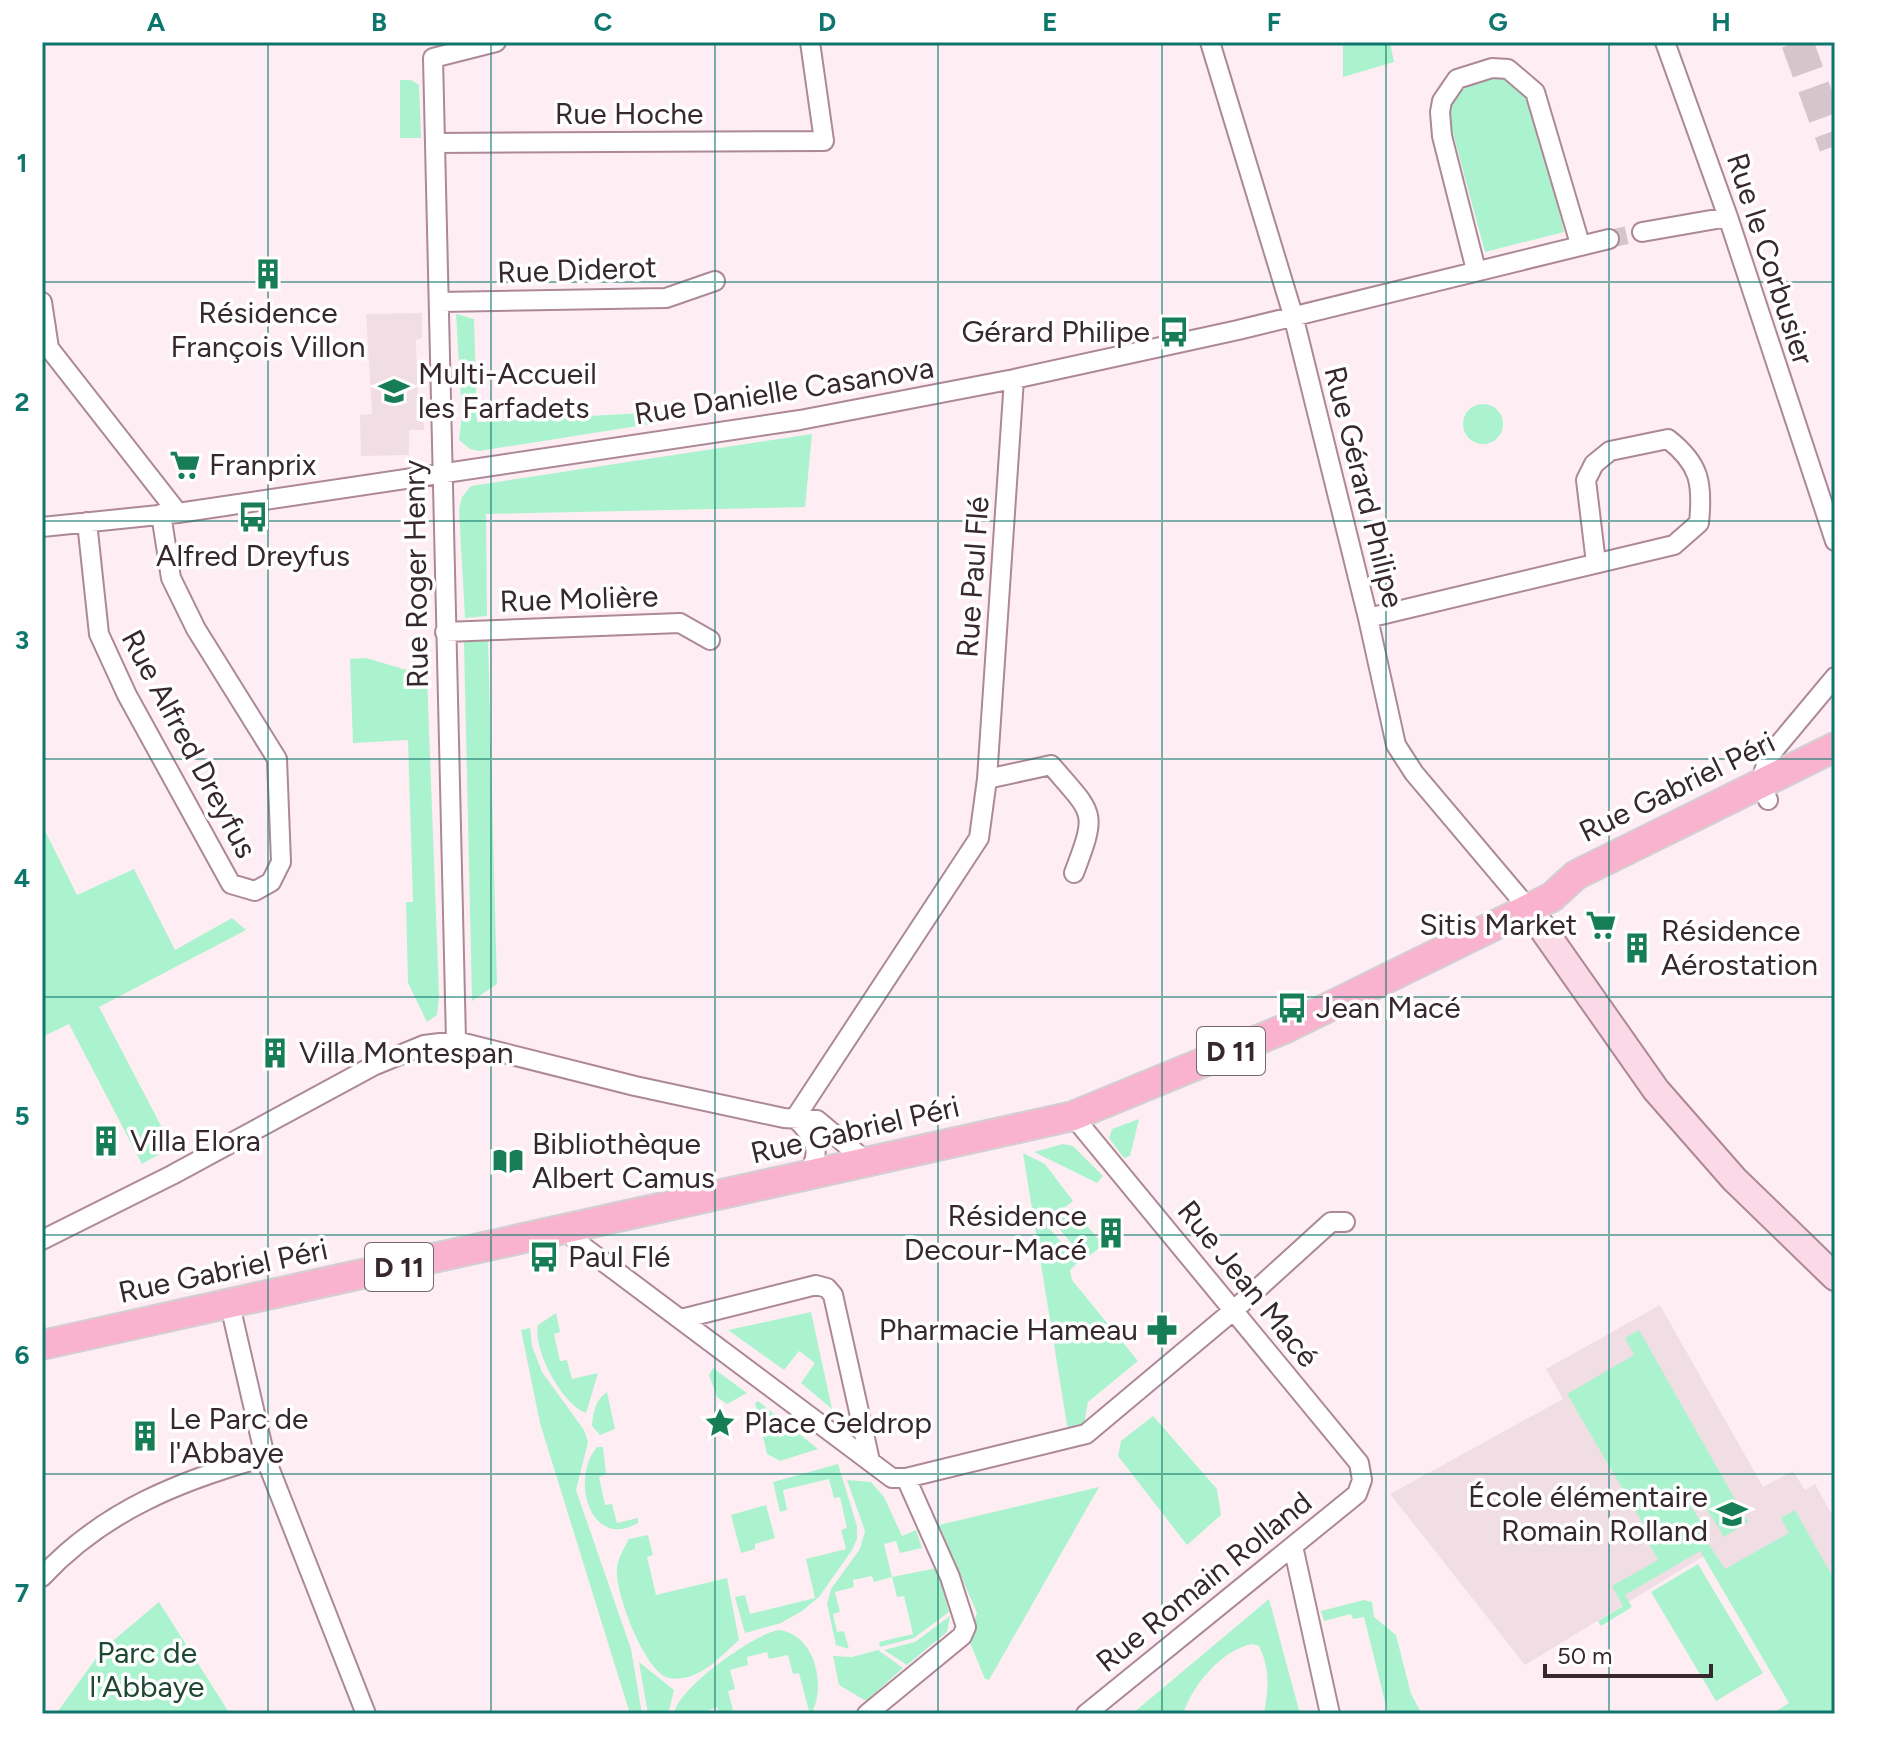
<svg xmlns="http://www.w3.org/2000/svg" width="1877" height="1756" viewBox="0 0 1877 1756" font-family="Figtree,sans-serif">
	<rect width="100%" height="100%" fill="#feeef3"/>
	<path fill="#f1dee4" d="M 422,313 L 422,338 L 416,340 L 418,412 L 423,412 L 424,430 L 409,430 L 409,455 L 361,456 L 360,415 L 372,414 L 366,314 Z
		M 1660,1305 L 1763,1487 L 1793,1471 L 1805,1490 L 1815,1484 L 1835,1520 L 1835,1712 L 1831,1714 L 1809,1714 L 1712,1551 L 1525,1665 L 1390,1494 L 1563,1399 L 1546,1369 Z"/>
	<path fill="#aaf3ce" d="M 1343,42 L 1390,42 L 1394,62 L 1343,77 Z
		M 1495,72 L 1532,96 L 1564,232 L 1485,252 L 1447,111 L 1458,89 Z
		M 400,80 L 411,80 L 419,85 L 421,138 L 400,138 Z
		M 456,314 L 474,319 L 477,422 L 664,412 L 663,422 L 479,451 L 470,449 L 459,440 L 462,414 Z
		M1463 424a20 20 0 1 1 40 0a20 20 0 1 1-40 0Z
		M 812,434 L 805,507 L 486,514 L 487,616 L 465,618 L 459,509 L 462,497 L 471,486 Z
		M 488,639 L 497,984 L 472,1001 L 464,642 Z
		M 366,658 L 427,676 L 439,995 L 437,1015 L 427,1022 L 408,983 L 406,902 L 413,902 L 408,740 L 353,743 L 350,659 Z
		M 42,825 L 77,895 L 134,869 L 175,950 L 232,918 L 246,930 L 99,1007 L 172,1147 L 142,1164 L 69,1024 L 42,1037 Z
		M 1139,1119 L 1130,1156 L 1124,1158 L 1109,1138 L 1112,1129 Z
		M 1063,1144 L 1073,1146 L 1103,1176 L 1097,1183 L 1034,1152 Z
		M 1023,1153 L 1045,1164 L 1073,1201 L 1045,1223 L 1078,1262 L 1070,1270 L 1072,1280 L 1138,1361 L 1088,1402 L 1084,1424 L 1068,1431 Z
		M 1073,1209 L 1103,1245 L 1085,1259 L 1055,1224 Z
		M 811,1312 L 832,1409 L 801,1383 L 815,1363 L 799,1351 L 784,1370 L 728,1330 Z
		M 556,1313 L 560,1332 L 554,1334 L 560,1361 L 567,1360 L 572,1379 L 598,1373 L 586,1413 C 563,1406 532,1349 538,1325 Z
		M 530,1328 L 532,1346 L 542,1372 L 584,1430 L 588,1442 L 576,1490 L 631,1649 L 642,1714 L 630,1714 L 540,1423 L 521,1330 Z
		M 1639,1330 L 1748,1522 L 1724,1537 L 1700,1498 L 1691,1506 L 1706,1531 L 1704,1537 L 1725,1569 L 1789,1533 L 1781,1518 L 1795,1510 L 1835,1581 L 1832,1714 L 1772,1714 L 1789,1703 L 1700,1551 L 1625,1595 L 1632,1607 L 1601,1626 L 1598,1621 L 1623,1606 L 1612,1586 L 1658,1560 L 1643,1533 L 1646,1529 L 1567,1394 L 1634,1355 L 1625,1338 Z
		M 713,1368 L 747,1393 L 727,1404 L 717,1397 L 709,1375 Z
		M 607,1392 L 615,1429 L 600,1435 L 592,1426 C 593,1413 595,1400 607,1392 Z
		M 758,1401 L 818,1449 L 780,1461 L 767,1454 L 755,1403 Z
		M 1153,1416 L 1217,1489 L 1221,1515 L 1187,1545 L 1118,1456 L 1121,1441 Z
		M 597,1447 L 603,1447 L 606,1474 L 599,1477 L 605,1505 L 612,1504 L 617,1523 L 638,1518 L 638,1523 C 590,1551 570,1478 597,1447 Z
		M 838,1464 L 857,1526 L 857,1539 L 852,1550 L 819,1597 L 802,1611 L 781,1623 L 745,1633 L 735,1597 L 745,1595 L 750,1614 L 815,1598 L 806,1559 L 846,1549 L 841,1530 L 847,1528 L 840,1497 L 834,1498 L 829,1479 L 783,1490 L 787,1510 L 780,1512 L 773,1482 Z
		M 847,1480 L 871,1482 L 884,1497 L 902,1536 L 916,1530 L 922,1548 L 900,1553 L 896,1541 L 884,1544 L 892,1577 L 937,1568 L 949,1612 L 914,1638 L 880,1647 L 879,1642 L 913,1634 L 904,1596 L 897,1597 L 892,1577 L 874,1582 L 872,1576 L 853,1580 L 854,1587 L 835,1592 L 840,1612 L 833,1614 L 837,1632 L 844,1631 L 849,1649 L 836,1645 L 827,1604 L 831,1589 L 860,1549 L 865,1531 Z
		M 1099,1487 L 989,1680 L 985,1679 L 968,1638 L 977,1613 L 939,1525 Z
		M 766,1505 L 775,1538 L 755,1544 L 755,1549 L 741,1553 L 731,1515 Z
		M 648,1535 L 653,1555 L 647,1557 L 656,1595 L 727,1578 L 739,1640 C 720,1657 698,1683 669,1678 C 645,1673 614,1591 617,1568 C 618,1558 624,1548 629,1539 Z
		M 1698,1564 L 1763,1673 L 1716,1701 L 1651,1592 Z
		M 1269,1599 L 1300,1714 L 1264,1714 C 1268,1690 1271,1670 1259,1646 L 1253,1644 C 1222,1649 1192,1686 1183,1714 L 1132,1714 Z
		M 1364,1600 L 1372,1602 L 1374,1617 L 1396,1635 L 1411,1694 L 1422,1714 L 1388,1714 L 1364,1617 L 1353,1619 L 1351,1614 L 1324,1621 L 1321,1611 Z
		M 159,1602 L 230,1714 L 56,1714 L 102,1650 Z
		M 950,1616 L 947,1632 L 907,1665 L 884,1650 L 915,1642 Z
		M 779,1630 C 815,1634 827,1686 811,1714 L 799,1714 L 809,1711 L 799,1673 L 793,1674 L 788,1655 L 769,1659 L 767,1652 L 747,1657 L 748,1665 L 730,1670 L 735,1689 L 728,1691 L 733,1710 L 719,1714 L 717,1707 L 699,1714 L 674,1714 C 677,1689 753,1634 779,1630 Z
		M 878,1650 L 903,1668 L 866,1701 L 839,1685 L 833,1656 L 852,1657 Z
		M 639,1662 L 674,1690 L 668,1714 L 648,1714 Z"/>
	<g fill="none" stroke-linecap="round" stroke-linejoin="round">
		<path stroke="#d6c6cb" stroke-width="18" stroke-dasharray="18 9" stroke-linecap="butt" d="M 1609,239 L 1642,232"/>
		<path stroke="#d6c6cb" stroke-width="32" stroke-dasharray="32 16" stroke-linecap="butt" d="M 1797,42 L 1835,146"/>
		<g stroke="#ad8895" stroke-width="22">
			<path id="street" d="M 1210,42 L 1293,315 L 1368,618 L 1396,745 L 1414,773 L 1528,908
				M 1665,42 L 1728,217 L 1835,541
				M 435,143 L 824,141 L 810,42
				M 1642,232 L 1728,217
				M 1476,270 L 1442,136 L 1440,112 L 1442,101 L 1457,79 L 1492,68 L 1508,69 L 1535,92 L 1580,244
				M 42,302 L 49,348 L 178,513
				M 439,302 L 666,298 L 715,281
				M 87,522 L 99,634 L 127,695 L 231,884 L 255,891 L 271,882 L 281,862 L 277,759 L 196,629 L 171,578 L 161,514
				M 42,527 L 178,513 L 800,420 L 1014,379 L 1238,330 L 1609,239
				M 1368,618 L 1674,545 L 1699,523 C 1703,483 1700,464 1668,439 L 1610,451 L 1594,464 L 1586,480 L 1596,563
				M 445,632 L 680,623 L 710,640
				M 987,779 L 1051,765 C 1094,815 1098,810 1074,873
				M 1768,800 L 1760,783 L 1769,756 L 1835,677
				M 456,1041 L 433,58 L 496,42
				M 1073,1116 L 1359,1463 L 1362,1480 L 1357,1494 L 1086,1714
				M 795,1118 L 979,838 L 987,779 L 1014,379
				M 795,1118 C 815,1136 825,1155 804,1177
				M 568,1230 L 577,1242 L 892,1478 L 906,1478 L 1086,1434 L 1234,1310 L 1331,1222 L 1345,1222
				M 42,1240 L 172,1175 L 373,1066 L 424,1045 L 456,1041 L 635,1086 L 784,1118 L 817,1120 L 867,1162
				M 230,1305 L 265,1457 L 366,1714
				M 681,1319 L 816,1285 L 827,1288 L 833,1295 L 870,1461
				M 1293,1546 L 1330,1714
				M 42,1577 C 103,1511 181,1480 265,1457
				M 867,1714 L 962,1636 L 966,1627 L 950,1577 L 906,1478"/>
		</g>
		<g stroke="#ad8895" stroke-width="30">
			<path id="secondary" d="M 1528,908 L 1656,1090 L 1734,1179 L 1835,1277"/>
		</g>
		<g stroke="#d3d0d1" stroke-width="32">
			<path id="primary" d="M 42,1345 L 1073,1116 L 1284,1029 L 1552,897 L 1576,875 L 1835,747"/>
		</g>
		<use href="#street" stroke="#fff" stroke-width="18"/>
		<use href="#secondary" stroke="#fcd9e7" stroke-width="26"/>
		<use href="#primary" stroke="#f9b3cf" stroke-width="28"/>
	</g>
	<path fill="none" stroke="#0f766e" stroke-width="2" stroke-opacity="0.55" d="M 268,42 L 268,1714M 491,42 L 491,1714M 715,42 L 715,1714M 938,42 L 938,1714M 1162,42 L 1162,1714M 1386,42 L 1386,1714M 1609,42 L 1609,1714M 42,282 L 1835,282M 42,521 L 1835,521M 42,759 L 1835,759M 42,997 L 1835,997M 42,1235 L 1835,1235M 42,1474 L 1835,1474"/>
	<defs>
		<g id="building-bare" transform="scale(2.4)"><path d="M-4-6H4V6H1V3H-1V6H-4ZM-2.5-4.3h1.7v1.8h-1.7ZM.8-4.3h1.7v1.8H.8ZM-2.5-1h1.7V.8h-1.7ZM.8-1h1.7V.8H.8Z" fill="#177d56" stroke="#fff" stroke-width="2.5" paint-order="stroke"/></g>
		<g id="bus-bare" transform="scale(2.4)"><path d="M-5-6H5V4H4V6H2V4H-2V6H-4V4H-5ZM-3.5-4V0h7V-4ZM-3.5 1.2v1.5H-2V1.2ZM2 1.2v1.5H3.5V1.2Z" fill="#177d56" stroke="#fff" stroke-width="2.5" paint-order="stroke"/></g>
		<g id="school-bare" transform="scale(2.4)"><path d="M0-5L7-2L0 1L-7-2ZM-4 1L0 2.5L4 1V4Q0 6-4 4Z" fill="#177d56" stroke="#fff" stroke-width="2.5" paint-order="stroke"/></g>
		<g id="supermarket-bare" transform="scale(2.4)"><path d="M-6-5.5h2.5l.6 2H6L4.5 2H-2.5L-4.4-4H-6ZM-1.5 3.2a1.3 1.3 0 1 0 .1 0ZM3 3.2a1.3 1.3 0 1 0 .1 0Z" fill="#177d56" stroke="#fff" stroke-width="2.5" paint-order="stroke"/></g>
		<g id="library-bare" transform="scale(2.4)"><path d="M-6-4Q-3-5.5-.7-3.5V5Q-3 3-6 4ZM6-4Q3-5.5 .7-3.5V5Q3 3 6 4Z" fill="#177d56" stroke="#fff" stroke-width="2.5" paint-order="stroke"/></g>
		<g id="pharmacy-bare" transform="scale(2.4)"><path d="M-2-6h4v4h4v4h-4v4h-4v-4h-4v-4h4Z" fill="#177d56" stroke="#fff" stroke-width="2.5" paint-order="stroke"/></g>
		<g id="sight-bare" transform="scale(2.4)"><path d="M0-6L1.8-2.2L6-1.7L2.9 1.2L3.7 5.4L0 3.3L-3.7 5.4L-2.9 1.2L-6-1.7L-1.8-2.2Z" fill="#177d56" stroke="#fff" stroke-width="2.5" paint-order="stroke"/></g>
	</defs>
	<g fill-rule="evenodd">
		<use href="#building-bare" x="268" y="274"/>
		<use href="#bus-bare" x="1174" y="332"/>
		<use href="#school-bare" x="394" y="391"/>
		<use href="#supermarket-bare" x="185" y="465"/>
		<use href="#bus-bare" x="253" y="517"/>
		<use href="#supermarket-bare" x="1601" y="925"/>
		<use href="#building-bare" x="1637" y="948"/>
		<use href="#bus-bare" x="1292" y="1008"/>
		<use href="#building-bare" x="275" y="1053"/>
		<use href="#building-bare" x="106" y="1141"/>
		<use href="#library-bare" x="508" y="1161"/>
		<use href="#building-bare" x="1111" y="1233"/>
		<use href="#bus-bare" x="544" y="1257"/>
		<use href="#pharmacy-bare" x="1162" y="1330"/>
		<use href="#sight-bare" x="720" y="1423"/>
		<use href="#building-bare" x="145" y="1436"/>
		<use href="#school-bare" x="1732" y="1514"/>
	</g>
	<g text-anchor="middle" stroke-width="7" stroke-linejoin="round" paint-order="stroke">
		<g fill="#fff" stroke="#73686c" stroke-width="2">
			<rect x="1197" y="1027" width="68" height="48" rx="6"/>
			<rect x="365" y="1243" width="68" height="48" rx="6"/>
		</g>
		<g font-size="28" font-weight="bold" fill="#37282d">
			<text x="1231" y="1061">D 11</text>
			<text x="399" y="1277">D 11</text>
		</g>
		<g font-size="30" fill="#37282d" stroke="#fff">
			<text x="629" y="124">Rue Hoche</text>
			<text transform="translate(1770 259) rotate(72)" y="10">Rue le Corbusier</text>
			<text transform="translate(577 270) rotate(-2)" y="10">Rue Diderot</text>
			<text transform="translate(784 391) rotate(-9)" y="10">Rue Danielle Casanova</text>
			<text transform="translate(1364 487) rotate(76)" y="10">Rue Gérard Philipe</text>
			<text transform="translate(416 574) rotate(-91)" y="10">Rue Roger Henry</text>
			<text transform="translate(973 577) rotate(-86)" y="10">Rue Paul Flé</text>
			<text transform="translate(579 599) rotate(-2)" y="10">Rue Molière</text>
			<text transform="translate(189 744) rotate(62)" y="10">Rue Alfred Dreyfus</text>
			<text transform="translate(1677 787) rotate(-26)" y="10">Rue Gabriel Péri</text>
			<text transform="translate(855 1130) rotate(-13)" y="10">Rue Gabriel Péri</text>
			<text transform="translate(223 1271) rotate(-12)" y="10">Rue Gabriel Péri</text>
			<text transform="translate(1248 1284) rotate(51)" y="10">Rue Jean Macé</text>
			<text transform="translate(1204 1582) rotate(-39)" y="10">Rue Romain Rolland</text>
		</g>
		<g font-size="30" fill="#37282d" stroke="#fff" text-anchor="start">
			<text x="268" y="323" text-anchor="middle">Résidence<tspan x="268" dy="34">François Villon</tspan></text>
			<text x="1150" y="342" text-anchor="end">Gérard Philipe</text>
			<text x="418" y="384">Multi-Accueil<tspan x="418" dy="34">les Farfadets</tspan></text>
			<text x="209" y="475">Franprix</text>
			<text x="253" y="566" text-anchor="middle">Alfred Dreyfus</text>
			<text x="1577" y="935" text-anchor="end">Sitis Market</text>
			<text x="1661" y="941">Résidence<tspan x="1661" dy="34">Aérostation</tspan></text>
			<text x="1316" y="1018">Jean Macé</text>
			<text x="299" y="1063">Villa Montespan</text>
			<text x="130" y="1151">Villa Elora</text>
			<text x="532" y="1154">Bibliothèque<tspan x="532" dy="34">Albert Camus</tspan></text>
			<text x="1087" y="1226" text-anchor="end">Résidence<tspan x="1087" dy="34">Decour-Macé</tspan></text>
			<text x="568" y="1267">Paul Flé</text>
			<text x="1138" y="1340" text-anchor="end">Pharmacie Hameau</text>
			<text x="169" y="1429">Le Parc de<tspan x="169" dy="34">l'Abbaye</tspan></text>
			<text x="744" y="1433">Place Geldrop</text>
			<text x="1708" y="1507" text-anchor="end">École élémentaire<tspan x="1708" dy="34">Romain Rolland</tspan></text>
		</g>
		<g font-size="30" fill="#1f4735" stroke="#fff">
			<text x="147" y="1663">Parc de<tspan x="147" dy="34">l'Abbaye</tspan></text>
		</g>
	</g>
	<rect width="1877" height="1756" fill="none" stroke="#ffffff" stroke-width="88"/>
	<path d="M1545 1664v12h166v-12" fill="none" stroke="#37282d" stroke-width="4"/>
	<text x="1557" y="1664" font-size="24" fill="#37282d" stroke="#ffffff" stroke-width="6" paint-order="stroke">50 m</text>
	<rect x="44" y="44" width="1789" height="1668" fill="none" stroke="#0f766e" stroke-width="3"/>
	<g font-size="26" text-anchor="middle" font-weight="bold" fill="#0f766e">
		<text x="156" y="31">A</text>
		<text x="379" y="31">B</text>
		<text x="603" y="31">C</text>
		<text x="827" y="31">D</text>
		<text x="1050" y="31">E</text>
		<text x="1274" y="31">F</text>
		<text x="1498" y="31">G</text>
		<text x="1721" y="31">H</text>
		<text x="22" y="172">1</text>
		<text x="22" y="411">2</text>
		<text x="22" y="649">3</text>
		<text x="22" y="887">4</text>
		<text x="22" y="1125">5</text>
		<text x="22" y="1364">6</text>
		<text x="22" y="1602">7</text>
	</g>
</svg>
